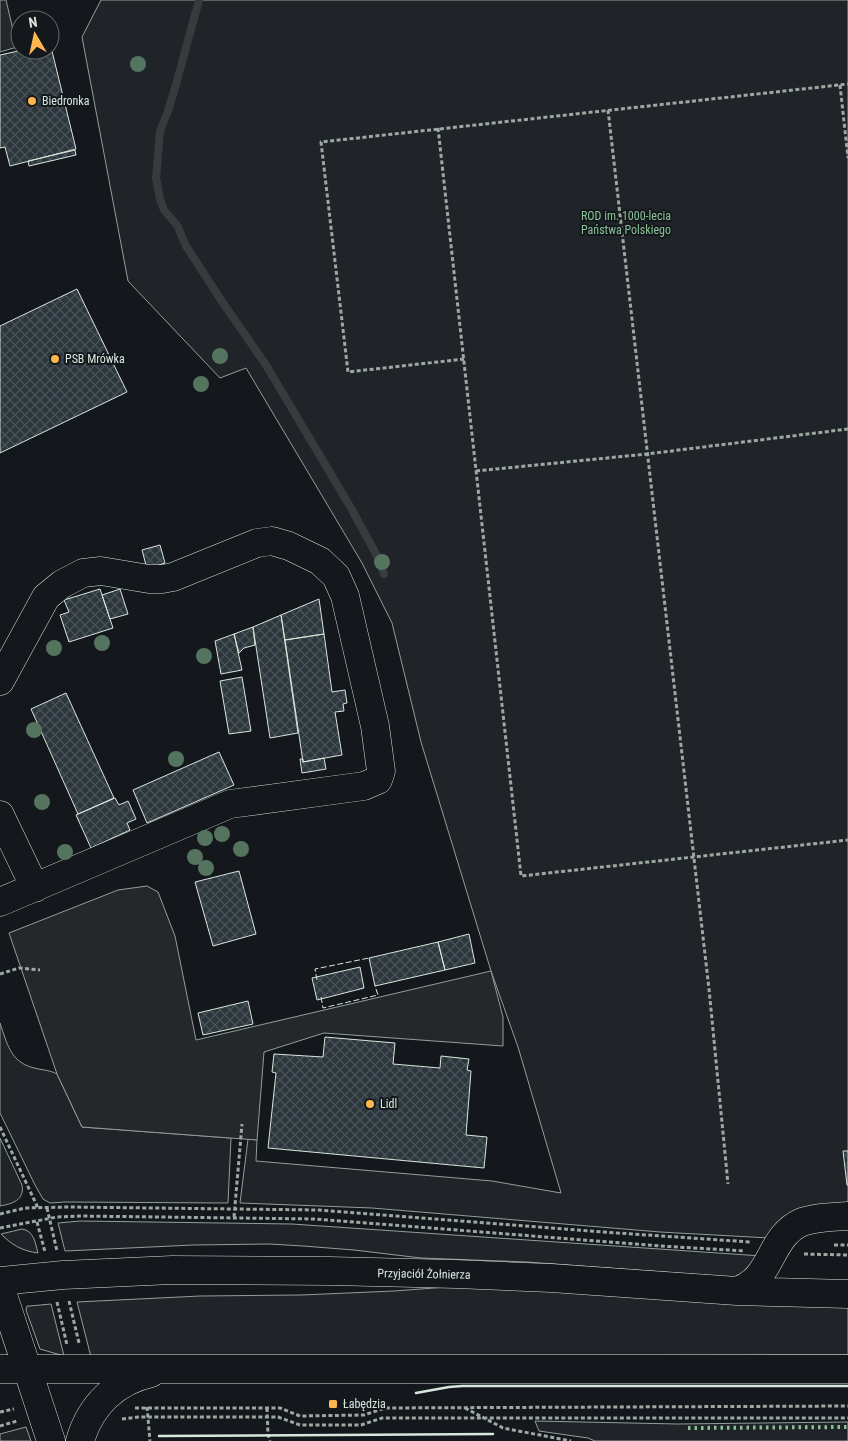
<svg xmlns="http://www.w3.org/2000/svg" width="848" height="1441" viewBox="0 0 848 1441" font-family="'Roboto Condensed',sans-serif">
	<defs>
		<pattern id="building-cross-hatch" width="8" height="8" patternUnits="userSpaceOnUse" patternTransform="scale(1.25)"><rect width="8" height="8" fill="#2c363c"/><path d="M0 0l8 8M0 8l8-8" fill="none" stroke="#4a5358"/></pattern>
	</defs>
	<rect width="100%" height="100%" fill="#14181c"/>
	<path fill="#202428" stroke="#939e99" d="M 101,0 L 848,0 L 848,1209 L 769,1238 L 660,1232 L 372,1208 L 240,1203 L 248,1139 L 257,1140 L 256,1161 L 492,1181 L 561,1193 L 518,1047 L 491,971 L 421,742 L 392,623 L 362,563 L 246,368 L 220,378 L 128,281 L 82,37 Z
		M 0,1023 C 7,1043 10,1062 34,1068 C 42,1070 50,1070 57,1074 L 82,1127 L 231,1138 L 228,1203 L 65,1202 L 50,1203 L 43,1199 L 35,1185 L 0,1113 Z
		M 0,1138 L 22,1185 C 25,1200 12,1204 0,1206 Z
		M 80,1221 L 292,1224 L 762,1256 L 738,1277 L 730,1277 L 527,1262 L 421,1258 L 354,1250 L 303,1246 L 269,1244 L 193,1245 L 65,1251 L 58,1223 Z
		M 22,1229 C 34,1231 35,1242 38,1253 C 22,1251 12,1245 1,1234 Z
		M 461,1286 L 848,1305 L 848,1355 L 91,1357 L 77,1302 L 200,1296 L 301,1295 L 394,1291 Z
		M 51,1304 L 64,1356 L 40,1349 L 26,1310 L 27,1306 L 30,1306 Z
		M 535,1421 L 678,1424 L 848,1422 L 848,1441 L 595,1441 L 588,1438 L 539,1431 Z
		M 26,1427 L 31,1441 L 0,1441 L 0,1434 Z"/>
	<path fill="#24282b" stroke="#939e99" d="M 0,0 L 6,0 L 17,47 L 0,52 Z
		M 147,886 L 158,892 L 175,936 L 196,1040 L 491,971 L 503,1017 L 503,1046 L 324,1033 L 264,1052 L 257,1140 L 82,1127 L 57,1074 L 9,933 L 118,890 Z"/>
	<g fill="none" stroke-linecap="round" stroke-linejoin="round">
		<path stroke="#363b3e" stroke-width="8" d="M 199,0 L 177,81 L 168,111 L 160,131 L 156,178 L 160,199 L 164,210 L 177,225 L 186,246 L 223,303 L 266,365 L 351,508 L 376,554 L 384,574"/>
	</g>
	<path fill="url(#building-cross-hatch)" stroke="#d8e6dc" d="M 50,43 L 76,149 L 10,166 L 5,147 L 0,148 L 0,55 L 23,50 L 50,50 Z
		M 75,150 L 76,155 L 29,166 L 28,161 Z
		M 77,289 L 127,392 L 0,453 L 0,326 Z
		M 160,545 L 165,563 L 147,569 L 142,550 Z
		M 100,589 L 113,628 L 69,642 L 60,615 L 69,612 L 64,600 Z
		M 120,589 L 128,614 L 110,619 L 102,595 Z
		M 319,599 L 324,634 L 285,640 L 281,615 Z
		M 281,615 L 298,733 L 270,738 L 253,627 Z
		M 253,627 L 255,645 L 244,648 L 239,653 L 234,634 Z
		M 234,634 L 242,670 L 221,674 L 215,641 Z
		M 324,634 L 332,692 L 345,690 L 347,703 L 343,704 L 344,711 L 335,712 L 342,755 L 303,762 L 285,640 Z
		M 242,677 L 251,731 L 229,734 L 220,681 Z
		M 66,693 L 114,798 L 78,814 L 31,709 Z
		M 219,752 L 234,785 L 147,823 L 133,790 Z
		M 324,758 L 326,769 L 302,773 L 300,759 L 303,759 L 303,762 Z
		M 115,798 L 119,805 L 128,801 L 136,819 L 127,823 L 130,830 L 91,848 L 76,815 Z
		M 239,871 L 256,934 L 213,946 L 195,882 Z
		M 469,934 L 475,963 L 445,970 L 438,942 Z
		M 438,942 L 445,970 L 375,986 L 369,958 Z
		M 360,967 L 364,988 L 317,1000 L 312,978 Z
		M 248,1001 L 253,1024 L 203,1035 L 198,1013 Z
		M 325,1037 L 395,1043 L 393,1064 L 440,1068 L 441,1056 L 469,1059 L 467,1070 L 471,1071 L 466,1135 L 487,1137 L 484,1168 L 268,1148 L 276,1073 L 272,1072 L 274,1054 L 323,1057 Z
		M 843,1151 L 848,1151 L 848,1185 L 847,1185 Z"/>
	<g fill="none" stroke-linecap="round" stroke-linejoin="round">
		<g stroke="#d8e6dc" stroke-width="29">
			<path id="minor" d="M 0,681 L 46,597 L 62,584 L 83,573 L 101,571 L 149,579 L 162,579 L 173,577 L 257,543 L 272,541 L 289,546 L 320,561 L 336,576 L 345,596 L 375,726 L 381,771 L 378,780 L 364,786 L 230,804 L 0,902
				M 0,815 L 35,888
				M 0,1281 L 63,1275 L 172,1270 L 330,1271 L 456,1274 L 551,1278 L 737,1291 L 848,1294
				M 0,1286 L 51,1441
				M 737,1291 C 774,1278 768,1237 802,1222 C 816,1217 833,1217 848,1216
				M 0,1369 L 848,1369
				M 80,1441 C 90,1406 115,1381 151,1373"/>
		</g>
		<path stroke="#9da8a2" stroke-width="3" stroke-dasharray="4 2.5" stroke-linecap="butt" d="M 840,85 L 848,158
			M 608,110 L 709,989 L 728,1184
			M 438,128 L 521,876 L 848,840
			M 464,359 L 348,372 L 321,142 L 848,84
			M 476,471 L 647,454 L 848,429
			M 0,974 L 19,968 L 40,970
			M 0,1127 L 38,1208
			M 47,1208 L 57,1251
			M 0,1214 L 25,1208 L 69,1207 L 319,1210 L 603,1232 L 750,1242
			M 234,1217 L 242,1124
			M 37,1222 L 45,1252
			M 0,1228 L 57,1217 L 80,1216 L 315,1219 L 661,1246 L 745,1251
			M 834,1245 L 848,1245
			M 804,1254 L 848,1255
			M 69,1301 L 79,1343
			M 57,1302 L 67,1345
			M 147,1407 L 150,1441
			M 135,1408 L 280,1408 L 300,1416 L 364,1415 L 385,1408 L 848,1406
			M 267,1408 L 268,1435 L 270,1441
			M 465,1408 L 503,1428 L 571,1441
			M 0,1412 L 14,1409
			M 122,1419 L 138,1417 L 278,1417 L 300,1425 L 361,1425 L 382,1418 L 848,1418
			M 0,1426 L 17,1421"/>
		<use href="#minor" stroke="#14181c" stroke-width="28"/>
		<path stroke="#8ac095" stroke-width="4" stroke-dasharray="2.5 4" stroke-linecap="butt" d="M 688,1428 L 848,1427"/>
		<path stroke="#d8e6dc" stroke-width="1" stroke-dasharray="6 2.5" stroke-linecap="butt" d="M 317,980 L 315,969 L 369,958
			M 321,997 L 323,1008 L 378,995 L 375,986"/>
		<path stroke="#d8e6dc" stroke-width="2.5" d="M 416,1393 L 449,1387 L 462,1386 L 848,1386
			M 159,1436 L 493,1434"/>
	</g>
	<g fill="#55745f">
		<circle cx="138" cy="64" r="8"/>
		<circle cx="220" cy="356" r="8"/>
		<circle cx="201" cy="384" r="8"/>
		<circle cx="382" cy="562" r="8"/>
		<circle cx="102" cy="643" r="8"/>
		<circle cx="54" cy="648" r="8"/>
		<circle cx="204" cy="656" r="8"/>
		<circle cx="34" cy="730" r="8"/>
		<circle cx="176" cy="759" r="8"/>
		<circle cx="42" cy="802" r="8"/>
		<circle cx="222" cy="834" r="8"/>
		<circle cx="205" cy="838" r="8"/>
		<circle cx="241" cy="849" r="8"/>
		<circle cx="65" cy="852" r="8"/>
		<circle cx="195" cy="857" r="8"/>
		<circle cx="206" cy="868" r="8"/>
	</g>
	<g fill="#ffb74d" stroke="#14181c" stroke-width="2">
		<circle cx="32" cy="101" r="5"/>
		<circle cx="55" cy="359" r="5"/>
		<circle cx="370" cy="1104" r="5"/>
		<rect x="328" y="1399" width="10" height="10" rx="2.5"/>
	</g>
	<g text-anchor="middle" stroke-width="4" stroke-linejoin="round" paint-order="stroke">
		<g font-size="12" fill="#d8e6dc" stroke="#14181c" text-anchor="start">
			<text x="42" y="105">Biedronka</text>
			<text x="65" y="363">PSB Mrówka</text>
			<text x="380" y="1108">Lidl</text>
			<text x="343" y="1408">Łabędzia</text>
		</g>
		<g font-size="12" fill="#8ac095" stroke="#14181c">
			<text x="626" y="220">ROD im. 1000-lecia<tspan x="626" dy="14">Państwa Polskiego</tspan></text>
		</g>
		<g font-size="12" fill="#d8e6dc" stroke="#14181c">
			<text transform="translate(424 1274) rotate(1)" y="4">Przyjaciół Żołnierza</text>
		</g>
	</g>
	<g transform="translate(35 35) rotate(351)"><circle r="24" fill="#14181c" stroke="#626a69"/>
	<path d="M0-4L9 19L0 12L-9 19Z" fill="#ffb74d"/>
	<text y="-8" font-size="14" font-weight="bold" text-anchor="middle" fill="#d8e6dc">N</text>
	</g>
</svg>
